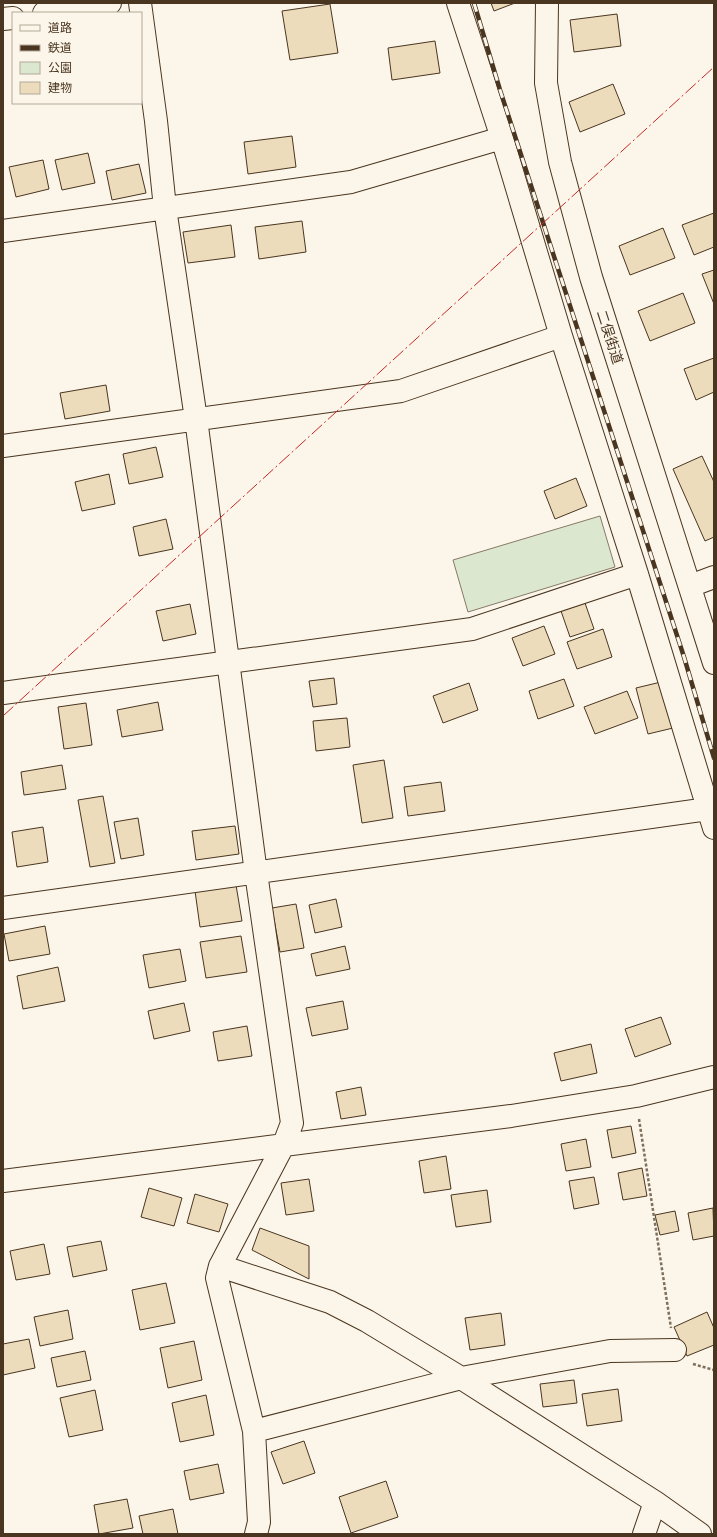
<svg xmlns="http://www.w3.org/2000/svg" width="717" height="1537" viewBox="0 0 717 1537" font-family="'Archivo Narrow','Noto Sans JP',sans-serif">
	<rect width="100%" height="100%" fill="#fbf6e9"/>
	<path fill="#dce7d0" stroke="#887966" d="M 600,516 L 615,567 L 468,612 L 453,560 Z"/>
	<path fill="#ecdcbc" stroke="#4a3520" d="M 491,3 L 515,3 L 494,11 Z
		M 330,4 L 338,53 L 290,60 L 282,11 Z
		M 617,14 L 621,46 L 574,52 L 570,20 Z
		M 435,41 L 440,73 L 392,80 L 388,48 Z
		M 613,84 L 625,114 L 580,132 L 569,102 Z
		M 292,136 L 296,167 L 248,174 L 244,142 Z
		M 88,153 L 95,183 L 62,190 L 55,160 Z
		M 43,160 L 49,189 L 16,197 L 9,167 Z
		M 139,164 L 146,193 L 112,200 L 106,171 Z
		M 714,213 L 714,247 L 694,255 L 682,225 Z
		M 302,221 L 306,252 L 259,259 L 255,227 Z
		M 231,225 L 235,257 L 188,263 L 183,232 Z
		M 663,228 L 675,258 L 630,275 L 619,246 Z
		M 714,270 L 714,304 L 702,274 Z
		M 683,293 L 695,323 L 650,341 L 638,311 Z
		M 714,358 L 714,392 L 696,400 L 684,369 Z
		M 106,385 L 110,411 L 65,419 L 60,393 Z
		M 156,447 L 163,477 L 129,484 L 123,454 Z
		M 702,456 L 714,482 L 714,537 L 705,541 L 673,469 Z
		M 109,474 L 115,504 L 82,511 L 75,482 Z
		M 576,478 L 587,506 L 555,519 L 544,491 Z
		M 166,519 L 173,549 L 139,556 L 133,527 Z
		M 585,603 L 594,629 L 570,637 L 561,611 Z
		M 190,604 L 196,634 L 163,641 L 156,611 Z
		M 544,626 L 555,654 L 523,666 L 512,638 Z
		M 603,629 L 612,657 L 577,669 L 567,642 Z
		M 334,678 L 337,704 L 313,707 L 309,681 Z
		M 564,679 L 574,706 L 538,719 L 529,691 Z
		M 661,682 L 673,728 L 648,734 L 636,688 Z
		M 469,683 L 478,710 L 443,723 L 433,696 Z
		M 627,691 L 638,718 L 595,734 L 584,707 Z
		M 158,702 L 163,730 L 122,737 L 117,710 Z
		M 86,703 L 92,745 L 64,749 L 58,707 Z
		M 347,718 L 350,747 L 316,751 L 313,721 Z
		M 384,760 L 393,818 L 362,823 L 353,765 Z
		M 62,765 L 66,789 L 24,795 L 21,772 Z
		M 441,782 L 445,811 L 408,816 L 404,787 Z
		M 103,796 L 115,863 L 90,867 L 78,800 Z
		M 138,818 L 144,855 L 121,859 L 114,822 Z
		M 235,826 L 239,854 L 196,860 L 192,831 Z
		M 43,827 L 48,862 L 17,867 L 12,832 Z
		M 236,885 L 242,921 L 200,927 L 195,891 Z
		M 336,899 L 342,927 L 315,933 L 309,905 Z
		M 296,904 L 304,948 L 280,952 L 272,908 Z
		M 45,926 L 50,954 L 9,961 L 4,934 Z
		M 241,936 L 247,972 L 206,978 L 200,942 Z
		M 345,946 L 350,969 L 316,976 L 311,954 Z
		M 180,949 L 186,981 L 149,988 L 143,955 Z
		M 58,967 L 65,1001 L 23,1009 L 17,976 Z
		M 343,1001 L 348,1029 L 312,1036 L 306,1008 Z
		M 184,1003 L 190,1031 L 154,1039 L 148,1011 Z
		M 661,1017 L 671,1044 L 635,1057 L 625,1029 Z
		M 247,1026 L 252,1056 L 218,1061 L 213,1032 Z
		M 591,1044 L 597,1073 L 561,1081 L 554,1053 Z
		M 361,1087 L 366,1115 L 341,1119 L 336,1092 Z
		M 631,1126 L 636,1153 L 612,1158 L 607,1130 Z
		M 586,1139 L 591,1167 L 566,1171 L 561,1144 Z
		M 446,1156 L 451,1189 L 424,1193 L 419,1161 Z
		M 642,1168 L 647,1196 L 623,1200 L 618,1173 Z
		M 594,1177 L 599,1204 L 574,1209 L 569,1181 Z
		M 309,1179 L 314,1211 L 286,1215 L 281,1183 Z
		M 149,1188 L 182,1198 L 174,1226 L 141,1217 Z
		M 487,1190 L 491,1222 L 456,1227 L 451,1195 Z
		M 195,1194 L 228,1204 L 219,1232 L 187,1223 Z
		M 713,1208 L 714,1236 L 693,1240 L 688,1213 Z
		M 675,1211 L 679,1231 L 660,1235 L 655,1215 Z
		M 260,1228 L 309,1246 L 309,1279 L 252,1250 Z
		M 101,1241 L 107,1270 L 73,1277 L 67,1247 Z
		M 44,1244 L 50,1274 L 16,1280 L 10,1251 Z
		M 166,1283 L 175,1323 L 140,1330 L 132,1290 Z
		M 68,1310 L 73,1339 L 40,1346 L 34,1317 Z
		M 707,1312 L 714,1328 L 714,1345 L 687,1356 L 674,1327 Z
		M 501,1313 L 505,1345 L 470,1350 L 465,1318 Z
		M 29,1339 L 35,1368 L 3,1375 L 3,1344 Z
		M 194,1341 L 202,1380 L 168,1388 L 160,1348 Z
		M 85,1351 L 91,1380 L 57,1387 L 51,1358 Z
		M 574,1380 L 577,1403 L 543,1407 L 540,1384 Z
		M 618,1389 L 622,1421 L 587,1426 L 582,1394 Z
		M 95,1390 L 103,1430 L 69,1437 L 60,1398 Z
		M 206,1395 L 214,1435 L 180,1442 L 172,1403 Z
		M 304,1441 L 315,1473 L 283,1484 L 271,1452 Z
		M 218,1464 L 224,1493 L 190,1500 L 184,1471 Z
		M 386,1481 L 398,1517 L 351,1533 L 339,1497 Z
		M 127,1499 L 133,1528 L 99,1534 L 94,1505 Z
		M 173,1509 L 178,1534 L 143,1534 L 139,1516 Z"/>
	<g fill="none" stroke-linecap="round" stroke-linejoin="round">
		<g stroke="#4a3520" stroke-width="24">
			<path id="minor" d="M 140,3 L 156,121 L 165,208 L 196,419 L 256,873 L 292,1123 L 284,1144 L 220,1266 L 217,1278 L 254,1431 L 259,1522 L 256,1534
				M 458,3 L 502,138 L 561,336 L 637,574 L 714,828
				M 44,13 L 110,3
				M 3,19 L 13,18
				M 3,231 L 351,182 L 502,138
				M 3,446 L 401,391 L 561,336
				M 690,586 L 714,577
				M 3,693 L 472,629 L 637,574
				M 3,908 L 708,809
				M 3,1181 L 511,1116 L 636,1096 L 714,1077
				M 220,1266 L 330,1302 L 367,1321 L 461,1378 L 655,1502 L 700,1534
				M 254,1431 L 461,1378 L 610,1351 L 675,1350
				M 644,1534 L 655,1502"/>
		</g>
		<g stroke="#4a3520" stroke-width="24">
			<path id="tertiary" d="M 547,3 L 546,83 L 560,162 L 591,277 L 714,663"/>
		</g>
		<path stroke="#7f6f5c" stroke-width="2.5" stroke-dasharray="3 2" stroke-linecap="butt" d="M 639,1119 L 671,1328
			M 693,1364 L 714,1370"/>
		<use href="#minor" stroke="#fbf6e9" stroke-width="22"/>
		<use href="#tertiary" stroke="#fbf6e9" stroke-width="22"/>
		<g stroke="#4a3520" stroke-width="4.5">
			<path id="rail" d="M 474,3 L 500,90 L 684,657 L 714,758"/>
		</g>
		<use href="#rail" stroke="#fbf6e9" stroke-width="3" stroke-dasharray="9" stroke-linecap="butt"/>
		<path stroke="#c62828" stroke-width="1" stroke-dasharray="14 3 2 3" stroke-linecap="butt" d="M 3,716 L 714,67"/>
	</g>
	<g text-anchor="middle" stroke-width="3" stroke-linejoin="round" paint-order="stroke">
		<g font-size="14" fill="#4a3520" stroke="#fbf6e9">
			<text transform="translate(610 337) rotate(72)" y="5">二俣街道</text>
		</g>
	</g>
	<rect width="717" height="1537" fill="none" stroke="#4a3520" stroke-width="8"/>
	<rect x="12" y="12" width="130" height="92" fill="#fbf6e9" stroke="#b4a999"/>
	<rect x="20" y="25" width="20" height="6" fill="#fbf6e9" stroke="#b4a999"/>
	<text x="48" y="32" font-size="12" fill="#4a3520">道路</text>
	<rect x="20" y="45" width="20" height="6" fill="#4a3520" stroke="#b4a999"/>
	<text x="48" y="52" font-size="12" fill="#4a3520">鉄道</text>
	<rect x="20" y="62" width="20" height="12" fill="#dce7d0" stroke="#b4a999"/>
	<text x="48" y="72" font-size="12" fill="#4a3520">公園</text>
	<rect x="20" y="82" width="20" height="12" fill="#ecdcbc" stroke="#b4a999"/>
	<text x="48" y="92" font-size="12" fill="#4a3520">建物</text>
</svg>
